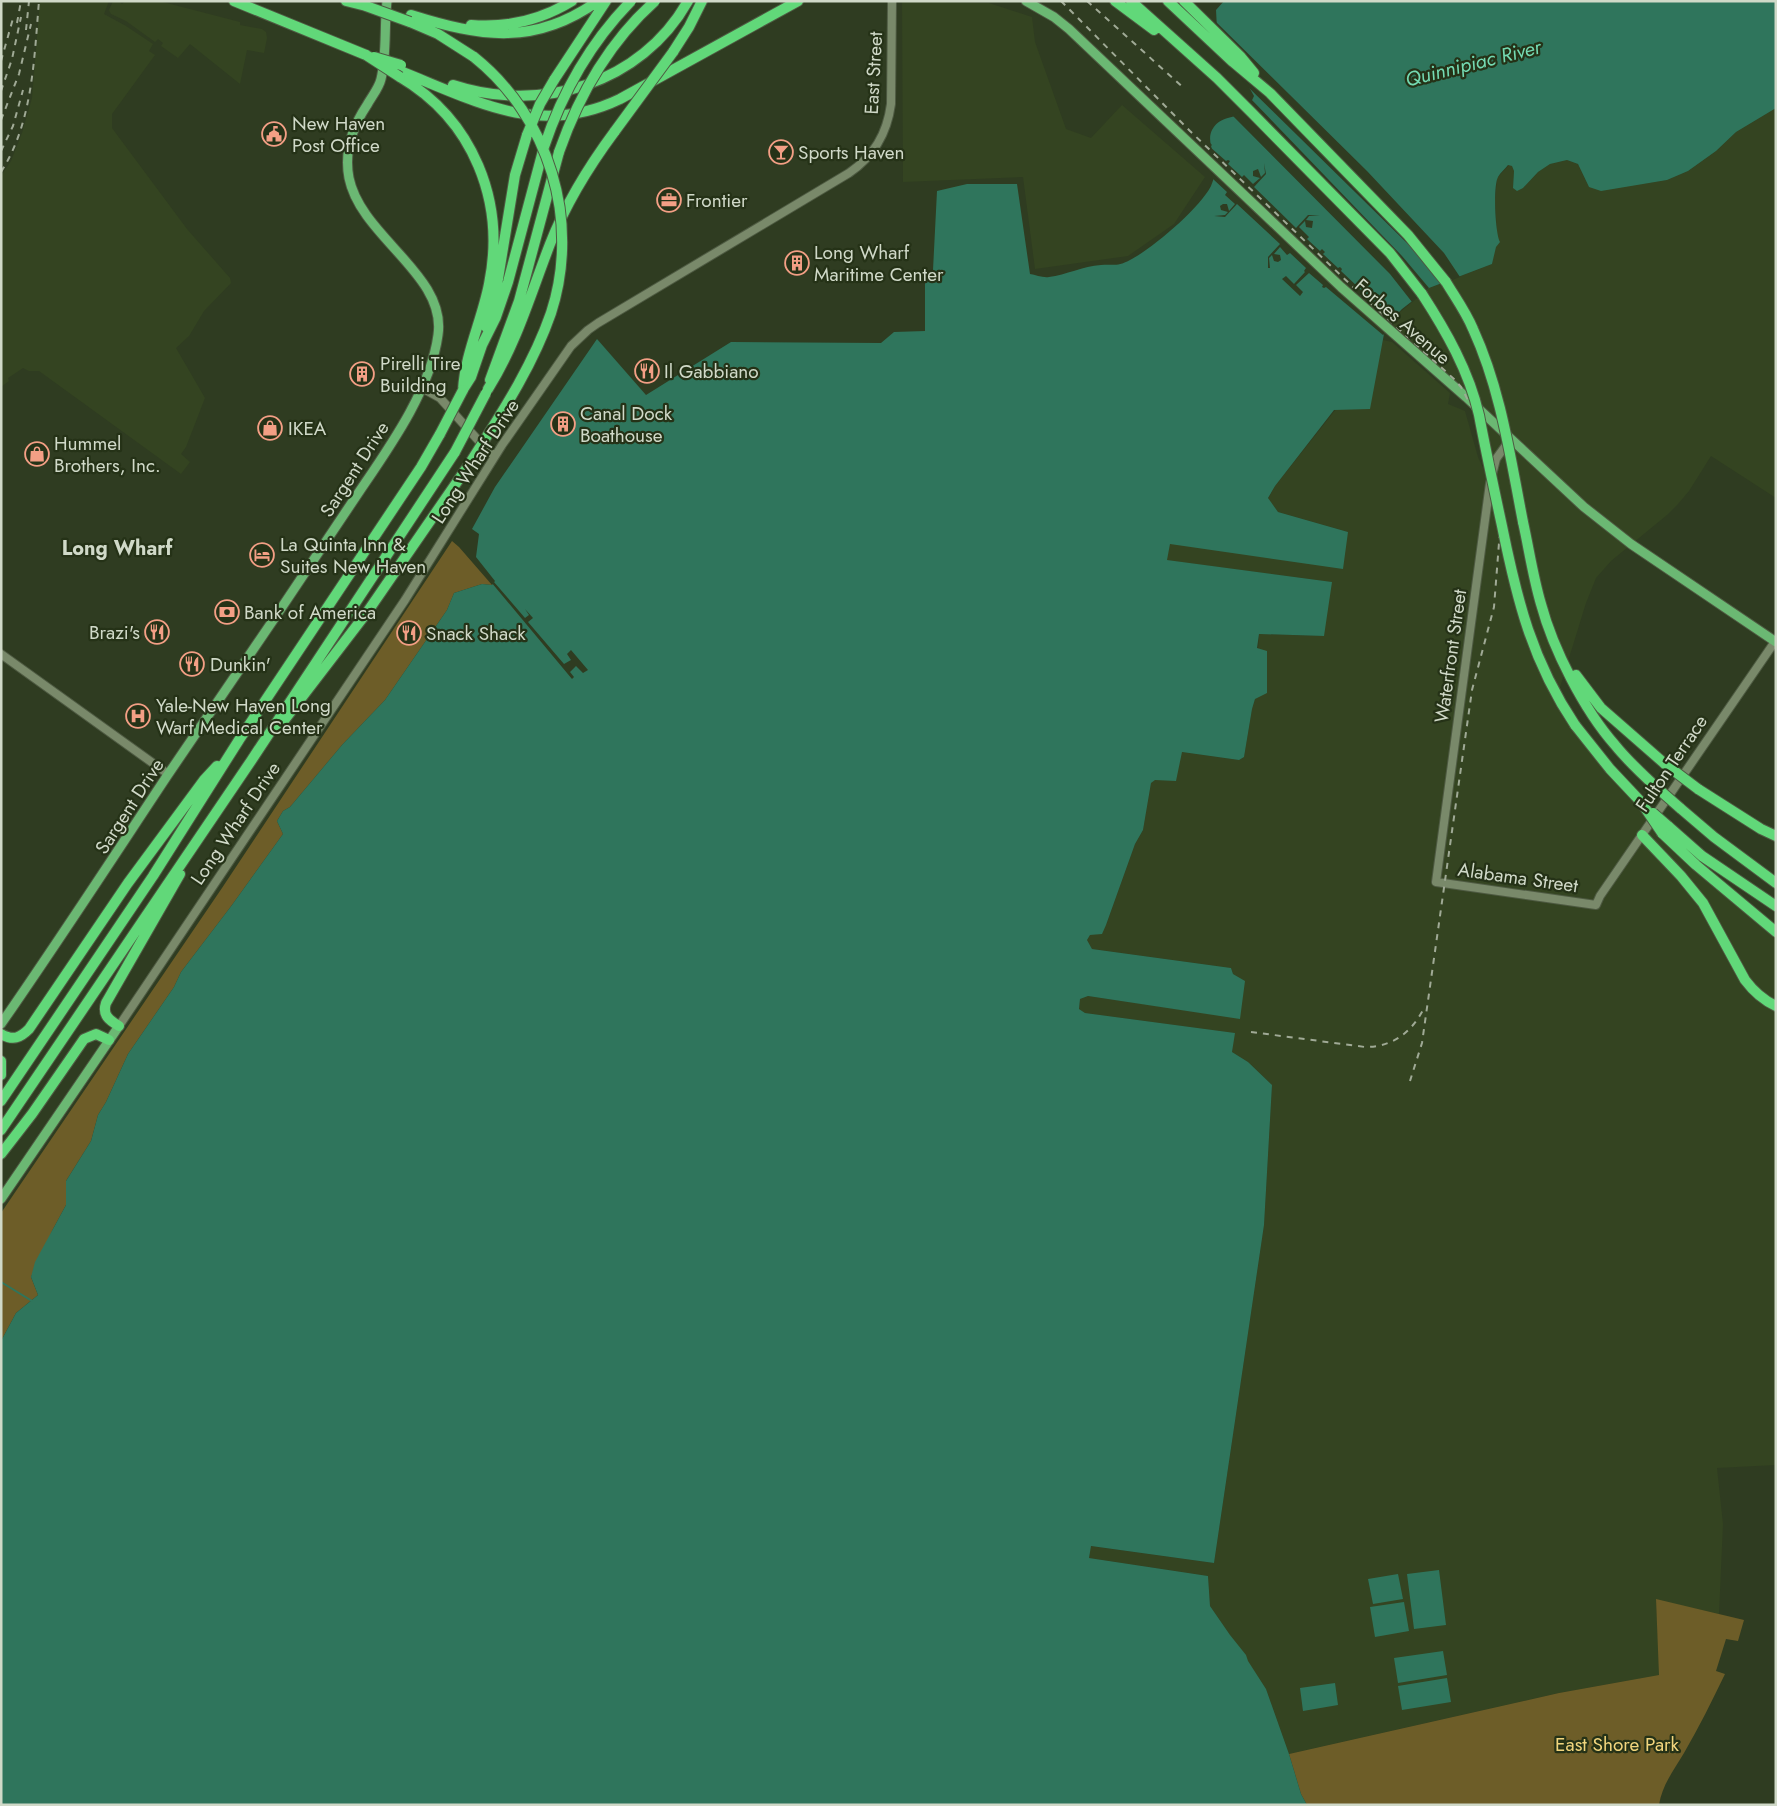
<svg xmlns="http://www.w3.org/2000/svg" width="1777" height="1806" viewBox="0 0 1777 1806" font-family="Jost,sans-serif">
	<rect width="100%" height="100%" fill="#2f3c21"/>
	<path fill="#344421" d="M 40,1 L 109,1 L 104,14 L 126,26 L 153,44 L 149,51 L 155,55 L 112,114 L 112,128 L 187,229 L 230,278 L 231,283 L 204,311 L 189,336 L 176,348 L 205,398 L 186,447 L 181,454 L 190,462 L 181,474 L 39,371 L 29,371 L 23,368 L 8,378 L 9,381 L 1,387 L 1,176 L 11,161 L 22,133 L 32,98 Z
		M 113,1 L 119,1 L 122,4 L 125,1 L 159,1 L 240,22 L 240,25 L 262,29 L 266,32 L 267,38 L 264,53 L 247,50 L 240,84 L 190,44 L 178,58 L 161,46 L 163,43 L 158,39 L 155,42 L 126,21 L 111,14 L 109,10 Z
		M 902,1 L 989,3 L 1032,17 L 1035,42 L 1066,129 L 1091,138 L 1122,105 L 1205,177 L 1174,224 L 1128,256 L 1035,269 L 1023,177 L 903,182 Z
		M 1776,108 L 1776,498 L 1711,456 L 1689,491 L 1678,504 L 1667,515 L 1611,561 L 1596,578 L 1586,603 L 1557,697 L 1662,833 L 1776,932 L 1776,1465 L 1717,1468 L 1723,1524 L 1719,1614 L 1656,1600 L 1660,1675 L 1559,1693 L 1289,1754 L 1266,1689 L 1210,1606 L 1208,1576 L 1089,1558 L 1090,1546 L 1214,1563 L 1264,1225 L 1272,1085 L 1248,1062 L 1232,1052 L 1234,1033 L 1085,1013 L 1079,1009 L 1080,999 L 1088,996 L 1240,1018 L 1238,977 L 1233,974 L 1231,968 L 1092,949 L 1087,940 L 1090,935 L 1097,934 L 1106,925 L 1135,844 L 1143,830 L 1151,783 L 1182,752 L 1239,760 L 1244,757 L 1252,709 L 1255,699 L 1259,634 L 1323,636 L 1331,582 L 1166,560 L 1170,544 L 1348,532 L 1278,512 L 1268,499 L 1275,486 L 1379,355 L 1383,340 L 1392,342 L 1450,393 L 1448,404 L 1465,411 L 1478,457 L 1494,492 L 1479,415 L 1388,330 L 1393,318 L 1429,288 L 1492,264 L 1497,235 L 1495,201 L 1497,178 L 1509,165 L 1512,166 L 1514,171 L 1513,188 L 1523,188 L 1538,172 L 1550,164 L 1567,160 L 1578,164 L 1589,187 L 1641,184 L 1667,180 L 1688,171 L 1716,151 L 1736,132 Z"/>
	<path fill="#6d5d28" d="M 452,541 L 459,547 L 492,585 L 482,584 L 454,593 L 447,610 L 385,700 L 342,745 L 290,807 L 283,811 L 277,821 L 283,834 L 232,905 L 181,972 L 174,987 L 128,1054 L 106,1102 L 98,1115 L 91,1141 L 66,1181 L 66,1205 L 53,1229 L 31,1277 L 38,1295 L 16,1313 L 1,1341 L 1,1213 L 222,888 Z
		M 1656,1599 L 1744,1620 L 1738,1641 L 1726,1639 L 1716,1671 L 1725,1674 C 1712,1701 1699,1727 1684,1753 C 1674,1770 1662,1785 1659,1805 L 1307,1805 L 1301,1794 L 1289,1754 L 1559,1693 L 1659,1675 Z"/>
	<path fill="#2f755c" d="M 1224,1 L 1776,1 L 1776,108 L 1736,132 L 1716,151 L 1688,171 L 1667,180 L 1601,191 L 1589,187 L 1578,164 L 1567,160 L 1550,164 L 1538,172 L 1523,188 L 1517,191 L 1513,188 L 1514,171 L 1512,166 L 1508,165 C 1505,169 1500,173 1498,177 C 1493,186 1495,232 1500,242 L 1496,247 L 1492,264 L 1429,288 L 1402,309 L 1393,318 L 1388,330 L 1384,334 L 1370,409 L 1334,410 L 1275,486 L 1268,498 L 1278,512 L 1348,532 L 1343,569 L 1170,544 L 1167,560 L 1332,582 L 1324,636 L 1259,634 L 1257,648 L 1267,651 L 1267,693 L 1255,699 L 1252,709 L 1244,757 L 1239,760 L 1182,752 L 1176,781 L 1155,780 L 1151,783 L 1143,830 L 1135,844 L 1106,925 L 1102,934 L 1090,935 L 1087,940 L 1092,949 L 1231,968 L 1233,974 L 1245,981 L 1240,1019 L 1088,996 L 1080,999 L 1079,1009 L 1085,1013 L 1235,1033 L 1232,1052 L 1248,1062 L 1272,1085 L 1264,1225 L 1214,1563 L 1091,1546 L 1089,1558 L 1208,1576 L 1210,1606 L 1230,1635 L 1246,1655 L 1248,1661 L 1266,1689 L 1289,1754 L 1301,1794 L 1307,1805 L 1,1805 L 1,1341 L 16,1313 L 38,1295 L 31,1277 L 35,1262 L 66,1205 L 66,1181 L 91,1141 L 98,1115 L 106,1102 L 128,1054 L 174,987 L 181,972 L 232,905 L 283,834 L 277,821 L 283,811 L 290,807 L 342,745 L 385,700 L 447,610 L 454,593 L 482,584 L 492,585 L 495,581 L 476,557 L 479,534 L 472,529 L 495,487 L 597,339 L 646,395 L 731,342 L 881,343 L 894,332 L 925,331 L 925,282 L 933,270 L 937,191 L 967,184 L 1017,184 L 1030,274 C 1036,275 1043,278 1049,277 C 1066,275 1083,266 1101,265 C 1114,264 1117,267 1130,260 C 1152,249 1200,208 1211,186 C 1213,181 1216,172 1216,167 C 1216,155 1206,142 1212,130 C 1223,110 1242,126 1254,96 L 1217,29 L 1216,10 Z
		M 1439,1570 L 1446,1625 L 1414,1629 L 1407,1574 Z
		M 1398,1574 L 1403,1599 L 1373,1604 L 1368,1579 Z
		M 1404,1602 L 1409,1631 L 1375,1637 L 1370,1607 Z
		M 1443,1651 L 1447,1675 L 1398,1683 L 1394,1658 Z
		M 1447,1678 L 1451,1702 L 1402,1710 L 1398,1686 Z
		M 1335,1683 L 1338,1705 L 1303,1711 L 1300,1688 Z"/>
	<path fill="#2f3c21" d="M 1214,20 L 1367,171 L 1444,253 L 1460,277 L 1442,284 L 1412,248 L 1244,83 L 1214,30 Z
		M 1250,98 L 1402,256 L 1429,288 L 1412,302 L 1390,274 L 1232,115 L 1238,113 L 1248,105 Z
		M 1210,143 L 1212,145 L 1210,147 L 1226,161 L 1228,160 L 1230,161 L 1228,164 L 1242,177 L 1244,175 L 1253,184 L 1260,178 L 1253,176 L 1253,171 L 1258,169 L 1261,177 L 1265,173 L 1264,163 L 1266,174 L 1254,187 L 1296,228 L 1308,215 L 1320,215 L 1309,216 L 1306,220 L 1313,221 L 1312,228 L 1306,227 L 1305,221 L 1299,227 L 1309,237 L 1307,239 L 1320,251 L 1322,249 L 1325,252 L 1323,254 L 1338,268 L 1340,267 L 1342,269 L 1341,271 L 1394,321 L 1393,326 L 1383,335 L 1326,287 L 1324,288 L 1322,287 L 1323,285 L 1309,273 L 1296,285 L 1303,292 L 1300,296 L 1282,279 L 1286,276 L 1294,284 L 1305,272 L 1304,271 L 1306,268 L 1290,253 L 1287,255 L 1280,247 L 1274,254 L 1280,255 L 1281,260 L 1278,262 L 1274,261 L 1272,255 L 1269,258 L 1270,268 L 1268,268 L 1268,257 L 1280,244 L 1237,204 L 1225,217 L 1214,216 L 1225,215 L 1228,212 L 1221,210 L 1220,206 L 1223,204 L 1227,204 L 1229,211 L 1235,204 L 1225,195 L 1227,192 L 1213,179 L 1211,182 L 1210,180 L 1214,167 L 1208,147 Z
		M 481,567 L 525,618 L 529,615 L 525,609 L 533,618 L 528,622 L 564,664 L 571,660 L 567,654 L 571,650 L 588,670 L 583,673 L 576,666 L 570,672 L 574,677 L 572,679 L 491,582 L 492,581 Z"/>
	<g fill="none" stroke-linecap="round" stroke-linejoin="round">
		<path stroke="#2f755c" stroke-width="2" d="M 1,1282 L 32,1301"/>
		<g stroke="#4e5a42" stroke-width="10">
			<path id="secondary" d="M 422,388 L 440,398 L 487,450 L 495,456
				M 1509,441 L 1496,459 L 1490,483 L 1436,882 L 1596,905 L 1600,896 L 1776,640
				M 1,654 L 168,774
				M 119,1026 L 405,600 L 502,445 L 571,346 L 588,330 L 598,323 L 849,173 C 874,156 887,134 891,104 L 892,1"/>
		</g>
		<g stroke="#4e5a42" stroke-width="11">
			<path id="primary" d="M 1026,1 L 1054,17 L 1069,29 L 1341,287 L 1466,397 L 1584,507 L 1631,544 L 1776,642
				M 1,1024 C 58,942 112,859 167,776 C 204,721 241,667 278,613 C 306,571 334,530 361,489 C 391,445 431,388 438,335 C 447,275 361,237 349,178 C 344,152 353,126 367,105 C 372,96 379,88 381,79 C 387,54 384,26 387,1
				M 1,1199 L 119,1026"/>
		</g>
		<g stroke="#4e5a42" stroke-width="12">
			<path id="highway" d="M 234,1 L 366,55
				M 346,1 L 366,6
				M 1115,1 L 1154,30
				M 1131,1 L 1217,78 L 1252,113 L 1390,253 L 1422,294
				M 1168,1 L 1233,62 L 1270,93 L 1408,235 L 1446,282
				M 1184,1 L 1240,56 L 1254,73
				M 411,15 C 481,37 535,46 598,1
				M 410,22 L 438,34 L 474,57
				M 471,25 C 507,28 541,20 572,1
				M 673,52 L 689,27 L 702,1
				M 400,71 C 476,101 539,138 620,99 L 798,1
				M 400,77 C 473,120 506,201 489,284 C 482,320 465,354 463,390
				M 554,80 L 606,1
				M 453,85 C 541,114 641,84 688,1
				M 486,327 L 497,285 L 515,175 L 527,135
				M 490,380 L 519,301 L 559,152
				M 464,388 L 471,377 L 482,345 L 496,317 L 508,282 L 544,147
				M 488,389 C 516,345 531,293 550,244 C 566,203 589,166 615,131
				M 1523,522 C 1529,549 1533,577 1541,604 C 1553,649 1584,710 1615,745 C 1627,760 1641,773 1655,786
				M 1576,675 L 1601,708 L 1665,764
				M 1575,725 L 1610,769 L 1641,802
				M 279,727 L 368,611 L 468,466
				M 1698,789 L 1761,829 L 1776,836
				M 1680,808 L 1714,837 L 1776,883
				M 1668,826 L 1702,856 L 1776,906
				M 1662,833 L 1696,865 L 1776,932
				M 1642,835 L 1681,876 L 1703,903 L 1745,980 C 1754,992 1763,1000 1776,1006
				M 119,1026 C 109,1020 102,1015 106,1003 L 180,874
				M 1,1034 C 13,1041 20,1038 29,1029 L 128,883 L 204,780 L 217,766
				M 1,1061 L 1,1075
				M 1,1101 L 153,876 L 239,740 L 421,467 L 440,434
				M 1,1130 L 251,761 L 455,452
				M 1,1154 L 32,1114 L 84,1039 L 96,1034 L 109,1040"/>
		</g>
		<use href="#secondary" stroke="#79896a" stroke-width="8"/>
		<use href="#primary" stroke="#6bb873" stroke-width="9"/>
		<use href="#highway" stroke="#61d879" stroke-width="10"/>
		<path stroke="#a0aa96" stroke-width="2" stroke-dasharray="6 6" stroke-linecap="butt" d="M 1061,1 L 1190,131 L 1354,288 L 1454,379 L 1461,387 L 1479,421 L 1494,464 L 1499,506 L 1499,543 L 1494,607 L 1472,690 L 1422,1043 L 1410,1081
			M 1087,1 L 1185,89
			M 17,23 L 21,1
			M 26,30 L 29,1
			M 1,61 L 14,15
			M 1,91 L 12,59 L 21,17
			M 1,120 L 19,74 L 31,24
			M 1,151 L 13,126 L 23,90
			M 1,172 C 33,122 34,59 39,1
			M 1251,1032 L 1365,1047 C 1393,1047 1412,1032 1424,1008"/>
		<g stroke="#4e5a42" stroke-width="12" stroke-linecap="butt">
			<path id="highway-bridge" d="M 366,6 L 410,22
				M 366,55 L 400,77
				M 374,57 L 401,65
				M 615,131 L 673,52
				M 527,135 L 540,104 L 554,80
				M 544,147 C 562,93 591,42 631,1
				M 559,152 C 579,95 609,42 655,1
				M 1446,282 C 1455,297 1466,312 1473,329 C 1501,390 1510,456 1523,522
				M 1422,294 C 1446,331 1469,371 1479,415 C 1486,452 1494,489 1502,526 C 1517,600 1532,661 1575,725
				M 440,434 L 463,390
				M 455,452 L 486,393
				M 468,466 C 499,417 532,368 551,313 C 581,221 549,117 474,57
				M 1665,764 L 1698,789
				M 1655,786 L 1680,808
				M 1641,802 L 1662,833
				M 1653,813 L 1668,826"/>
		</g>
		<use href="#highway-bridge" stroke="#61d879" stroke-width="10"/>
	</g>
	<defs>
		<g id="civic-ring" transform="scale(1.25)"><circle r="9.5" fill="#253217" stroke="#f39f85" stroke-width="1.5"/><path d="M-.6-6.5H3V-4.5H.6V-3L4-1V1h2V6H-6V1h2V-1L-.6-3ZM-1.2 2.5V6h2.4V2.5Z" fill="#f39f85"/></g>
		<g id="bar-ring" transform="scale(1.25)"><circle r="9.5" fill="#253217" stroke="#f39f85" stroke-width="1.5"/><path d="M-6-5H6L.8 .8V4.5H3.5V6h-7V4.5H-.8V.8Z" fill="#f39f85"/></g>
		<g id="office-ring" transform="scale(1.25)"><circle r="9.5" fill="#253217" stroke="#f39f85" stroke-width="1.5"/><path d="M-6-3h4V-5.5h4V-3h4V5H-6ZM-1-4.5V-3h2v-1.5ZM-6 0V1H6V0Z" fill="#f39f85"/></g>
		<g id="building-ring" transform="scale(1.25)"><circle r="9.5" fill="#253217" stroke="#f39f85" stroke-width="1.5"/><path d="M-4-6H4V6H1V3H-1V6H-4ZM-2.5-4.3h1.7v1.8h-1.7ZM.8-4.3h1.7v1.8H.8ZM-2.5-1h1.7V.8h-1.7ZM.8-1h1.7V.8H.8Z" fill="#f39f85"/></g>
		<g id="restaurant-ring" transform="scale(1.25)"><circle r="9.5" fill="#253217" stroke="#f39f85" stroke-width="1.5"/><path d="M-5-6h1v4h1v-4h1v4h1v-4h1v5L-1.5 .5V6h-2V.5L-5-1ZM5-6V6H3V1.5H1.5Q1.5-4 5-6Z" fill="#f39f85"/></g>
		<g id="shop-ring" transform="scale(1.25)"><circle r="9.5" fill="#253217" stroke="#f39f85" stroke-width="1.5"/><path d="M-5-2.5h2.3a2.7 3.5 0 0 1 5.4 0H5L5.5 6h-11ZM-1.5-2.5h3a1.5 2.3 0 0 0-3 0Z" fill="#f39f85"/></g>
		<g id="hotel-ring" transform="scale(1.25)"><circle r="9.5" fill="#253217" stroke="#f39f85" stroke-width="1.5"/><path d="M-6-4.5h1.5V1H6V5H4.5V3h-9V5H-6ZM-4 0a1.8 1.8 0 1 1 3.6 0ZM.5 0V-2.5h3Q6-2.5 6 0Z" fill="#f39f85"/></g>
		<g id="bank-ring" transform="scale(1.25)"><circle r="9.5" fill="#253217" stroke="#f39f85" stroke-width="1.5"/><path d="M-6-4H6V4H-6ZM0-2.3a2.3 2.3 0 1 0 0 4.6a2.3 2.3 0 1 0 0-4.6Z" fill="#f39f85"/></g>
		<g id="hospital-ring" transform="scale(1.25)"><circle r="9.5" fill="#253217" stroke="#f39f85" stroke-width="1.5"/><path d="M-5-5h3v3.5h4V-5h3V5h-3V1.5h-4V5h-3Z" fill="#f39f85"/></g>
	</defs>
	<g fill-rule="evenodd">
		<use href="#civic-ring" x="274" y="134"/>
		<use href="#bar-ring" x="781" y="152"/>
		<use href="#office-ring" x="669" y="200"/>
		<use href="#building-ring" x="797" y="263"/>
		<use href="#restaurant-ring" x="647" y="371"/>
		<use href="#building-ring" x="362" y="374"/>
		<use href="#building-ring" x="563" y="424"/>
		<use href="#shop-ring" x="270" y="428"/>
		<use href="#shop-ring" x="37" y="454"/>
		<use href="#hotel-ring" x="262" y="555"/>
		<use href="#bank-ring" x="227" y="612"/>
		<use href="#restaurant-ring" x="157" y="632"/>
		<use href="#restaurant-ring" x="409" y="633"/>
		<use href="#restaurant-ring" x="192" y="664"/>
		<use href="#hospital-ring" x="138" y="716"/>
	</g>
	<g text-anchor="middle" stroke-width="4.5" stroke-linejoin="round" paint-order="stroke">
		<g font-size="19" fill="#d0d9c8" stroke="#253217">
			<text transform="translate(873 73) rotate(-87)" y="7">East Street</text>
			<text transform="translate(1403 321) rotate(41)" y="7">Forbes Avenue</text>
			<text transform="translate(475 461) rotate(-57)" y="7">Long Wharf Drive</text>
			<text transform="translate(354 469) rotate(-57)" y="7">Sargent Drive</text>
			<text transform="translate(1450 656) rotate(-82)" y="7">Waterfront Street</text>
			<text transform="translate(1671 763) rotate(-56)" y="7">Fulton Terrace</text>
			<text transform="translate(129 806) rotate(-57)" y="7">Sargent Drive</text>
			<text transform="translate(235 823) rotate(-56)" y="7">Long Wharf Drive</text>
			<text transform="translate(1518 877) rotate(8)" y="7">Alabama Street</text>
		</g>
		<g font-size="19" fill="#d0d9c8" stroke="#253217" text-anchor="start">
			<text x="292" y="130">New Haven<tspan x="292" dy="22">Post Office</tspan></text>
			<text x="798" y="159">Sports Haven</text>
			<text x="686" y="207">Frontier</text>
			<text x="814" y="259">Long Wharf<tspan x="814" dy="22">Maritime Center</tspan></text>
			<text x="380" y="370">Pirelli Tire<tspan x="380" dy="22">Building</tspan></text>
			<text x="664" y="378">Il Gabbiano</text>
			<text x="580" y="420">Canal Dock<tspan x="580" dy="22">Boathouse</tspan></text>
			<text x="288" y="435">IKEA</text>
			<text x="54" y="450">Hummel<tspan x="54" dy="22">Brothers, Inc.</tspan></text>
			<text x="280" y="551">La Quinta Inn &amp;<tspan x="280" dy="22">Suites New Haven</tspan></text>
			<text x="244" y="619">Bank of America</text>
			<text x="140" y="639" text-anchor="end">Brazi's</text>
			<text x="426" y="640">Snack Shack</text>
			<text x="210" y="671">Dunkin'</text>
			<text x="156" y="712">Yale-New Haven Long<tspan x="156" dy="22">Warf Medical Center</tspan></text>
		</g>
		<g font-size="19" fill="#f1d57d" stroke="#253217">
			<text x="1617" y="1751">East Shore Park</text>
		</g>
		<g font-size="20" font-style="italic" fill="#74dab2" stroke="#253217">
			<text transform="translate(1473 63) rotate(-14)" y="7">Quinnipiac River</text>
		</g>
		<g font-size="20" font-weight="bold" fill="#d0d9c8" stroke="#253217">
			<text x="117" y="555">Long Wharf</text>
		</g>
	</g>
	<rect width="1777" height="1806" fill="none" stroke="#d0d9c8" stroke-width="5"/>
</svg>
